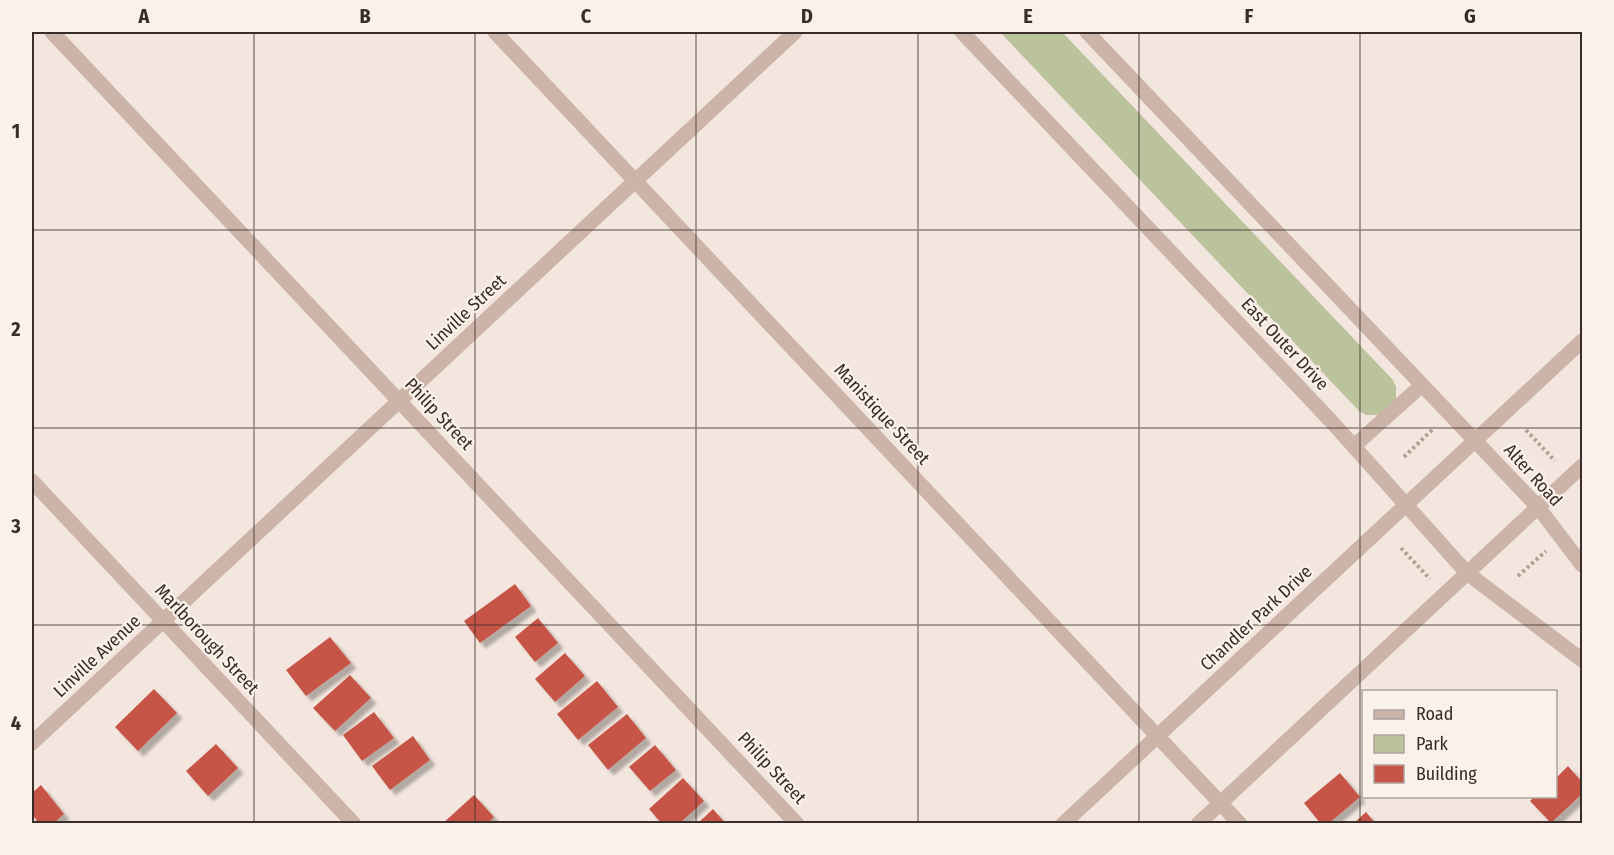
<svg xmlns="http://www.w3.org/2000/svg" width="1614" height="855" viewBox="0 0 1614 855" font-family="'Fira Sans Condensed',sans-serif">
	<defs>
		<filter id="shadow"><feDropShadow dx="5.5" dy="5.5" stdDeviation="1.5" flood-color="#0004"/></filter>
	</defs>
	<rect width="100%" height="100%" fill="#f3e6de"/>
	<path fill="#bbc39d" d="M 1000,32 L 1062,32 L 1393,380 L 1396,387 L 1396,400 L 1380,415 L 1366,415 L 1359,411 Z"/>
	<path fill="#c75547" filter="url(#shadow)" d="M 515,584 L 531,606 L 480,643 L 464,621 Z
		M 538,618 L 558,643 L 535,662 L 515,637 Z
		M 330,637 L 351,663 L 306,696 L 286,670 Z
		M 565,653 L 585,676 L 555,702 L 535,679 Z
		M 350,675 L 371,698 L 335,731 L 313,708 Z
		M 597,681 L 618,707 L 578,740 L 557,714 Z
		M 154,689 L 177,713 L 138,751 L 115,727 Z
		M 374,712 L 394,738 L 362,761 L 343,735 Z
		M 627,714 L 646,738 L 608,770 L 588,745 Z
		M 413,736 L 430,760 L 390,790 L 372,766 Z
		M 216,744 L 238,768 L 208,796 L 186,771 Z
		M 655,745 L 676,770 L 650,791 L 629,767 Z
		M 1568,766 L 1582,782 L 1582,794 L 1551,823 L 1530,801 L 1535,796 L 1556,796 L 1556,778 Z
		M 1340,773 L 1360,797 L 1328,824 L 1321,824 L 1304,803 Z
		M 683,778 L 704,801 L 679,824 L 662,824 L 649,809 Z
		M 41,785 L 64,814 L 53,824 L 39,824 L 32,814 L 32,793 Z
		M 474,795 L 494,817 L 487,824 L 442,824 Z
		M 713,809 L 726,824 L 697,824 Z
		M 1366,812 L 1376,824 L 1353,824 Z"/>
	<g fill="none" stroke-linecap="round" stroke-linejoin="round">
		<path stroke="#b79e93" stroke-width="4" stroke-dasharray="3 3" stroke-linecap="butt" d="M 1526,430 L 1555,461
			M 1404,457 L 1433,429
			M 1401,548 L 1430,579
			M 1518,576 L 1546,551"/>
		<path stroke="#ccb4a9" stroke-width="15" d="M 52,32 L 797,824
			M 495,32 L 1240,824
			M 962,32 L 1331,421 L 1467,573 L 1582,660
			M 1087,32 L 1538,507 L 1582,565
			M 1354,446 L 1422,385
			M 32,481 L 354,824
			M 32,743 L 795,32
			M 1063,824 L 1582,341
			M 1198,824 L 1582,466"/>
	</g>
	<path fill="none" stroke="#392c29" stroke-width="1.5" stroke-opacity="0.55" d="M 254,32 L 254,824M 475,32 L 475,824M 696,32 L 696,824M 918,32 L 918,824M 1139,32 L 1139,824M 1360,32 L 1360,824M 32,230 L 1582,230M 32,428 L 1582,428M 32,625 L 1582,625"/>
	<g text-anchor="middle" stroke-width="4.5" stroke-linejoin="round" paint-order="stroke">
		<g font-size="18" fill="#392c29" stroke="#faf1eb">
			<text transform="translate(466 312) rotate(-43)" y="6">Linville Street</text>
			<text transform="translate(1285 344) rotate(47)" y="6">East Outer Drive</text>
			<text transform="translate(439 414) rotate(47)" y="6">Philip Street</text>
			<text transform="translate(882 414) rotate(47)" y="6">Manistique Street</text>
			<text transform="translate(1533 475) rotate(48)" y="6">Alter Road</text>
			<text transform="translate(1256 618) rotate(-43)" y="6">Chandler Park Drive</text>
			<text transform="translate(207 639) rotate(47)" y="6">Marlborough Street</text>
			<text transform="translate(97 656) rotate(-43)" y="6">Linville Avenue</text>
			<text transform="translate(772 768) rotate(47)" y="6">Philip Street</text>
		</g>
	</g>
	<rect width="1614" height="855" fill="none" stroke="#faf1eb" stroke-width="66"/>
	<rect x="1362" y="690" width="195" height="108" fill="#faf1eb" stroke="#ada29d" stroke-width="1.5"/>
	<rect x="1374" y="710" width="30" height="9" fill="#ccb4a9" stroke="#ada29d" stroke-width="1.5"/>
	<text x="1416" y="720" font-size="18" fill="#392c29">Road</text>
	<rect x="1374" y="735" width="30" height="18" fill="#bbc39d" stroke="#ada29d" stroke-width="1.5"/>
	<text x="1416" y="750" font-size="18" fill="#392c29">Park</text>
	<rect x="1374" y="765" width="30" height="18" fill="#c75547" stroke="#ada29d" stroke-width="1.5"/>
	<text x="1416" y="780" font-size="18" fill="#392c29">Building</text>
	<rect x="33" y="33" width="1548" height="789" fill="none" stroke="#392c29" stroke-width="2"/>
	<g font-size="20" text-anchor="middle" font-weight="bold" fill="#392c29">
		<text x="144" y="23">A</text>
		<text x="365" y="23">B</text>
		<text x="586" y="23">C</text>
		<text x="807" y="23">D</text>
		<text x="1028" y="23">E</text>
		<text x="1249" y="23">F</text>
		<text x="1470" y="23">G</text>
		<text x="16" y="138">1</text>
		<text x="16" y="336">2</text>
		<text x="16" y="533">3</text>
		<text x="16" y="730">4</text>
	</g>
</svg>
